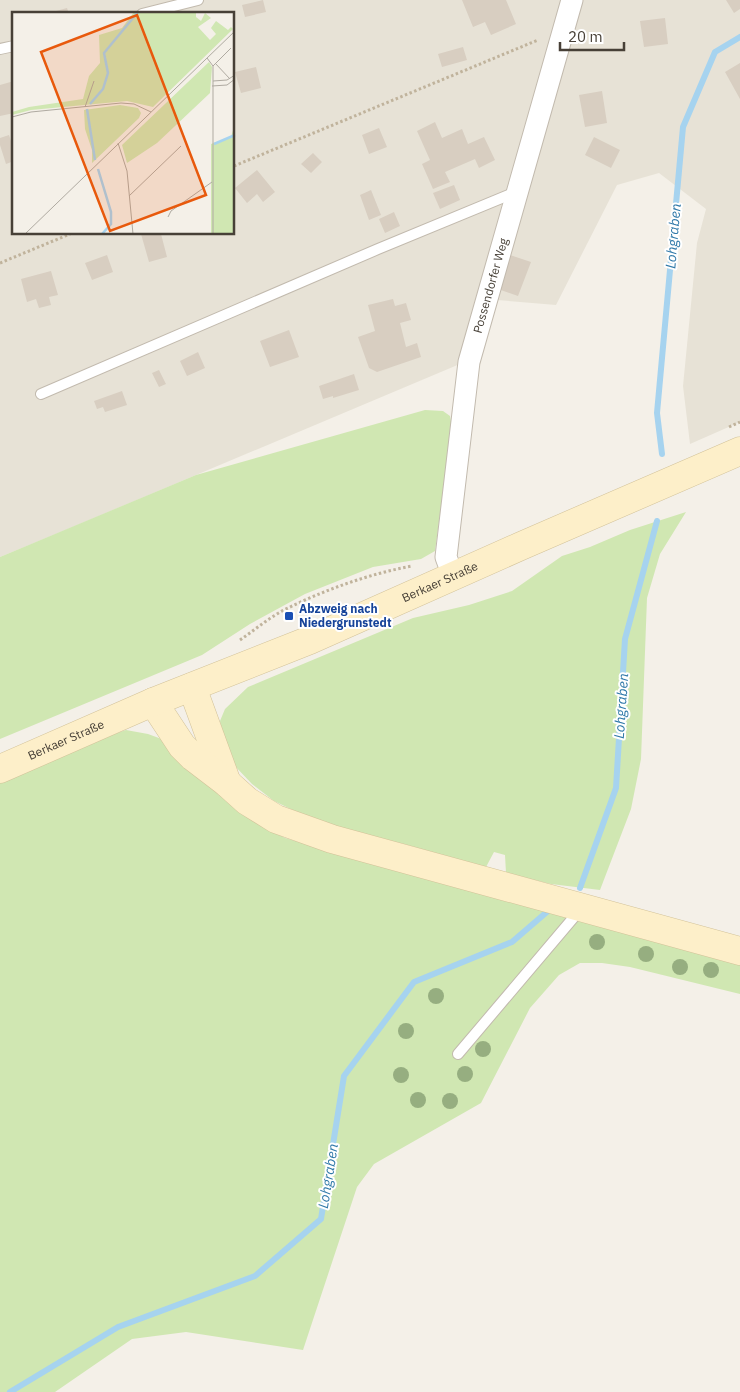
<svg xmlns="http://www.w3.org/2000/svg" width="740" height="1392" viewBox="0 0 740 1392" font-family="'IBM Plex Sans',sans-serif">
	<rect width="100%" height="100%" fill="#f4f0e8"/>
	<path fill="#e7e2d6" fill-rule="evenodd" d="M 0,0 L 740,0 L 740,422 L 690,444 L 683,386 L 697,243 L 706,209 L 659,173 L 617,185 L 556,305 L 485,299 L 467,361 L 75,526 L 0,557 ZM 14,14 L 234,14 L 234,234 L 14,234 Z"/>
	<path fill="#d0e7b2" d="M 425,410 L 443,411 L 450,416 L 452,427 L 435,551 L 421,559 L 373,567 L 305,594 L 250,624 L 202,655 L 0,739 L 0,557 L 196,475 Z
		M 686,512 L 660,554 L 647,598 L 641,759 L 631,809 L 600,890 L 551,884 L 506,873 L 505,855 L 494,852 L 486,867 L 400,843 L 344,830 L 297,812 L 274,801 L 252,784 L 233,764 L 223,742 L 220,721 L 225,709 L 248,687 L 413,618 L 469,605 L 512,591 L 562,556 L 590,547 L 630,530 Z
		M 126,730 L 148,734 L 167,741 L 256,822 L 285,838 L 494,897 L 740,963 L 740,994 L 630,967 L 602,963 L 580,963 L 559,975 L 530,1008 L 481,1103 L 374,1164 L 357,1187 L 303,1350 L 186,1332 L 132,1339 L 55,1392 L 0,1392 L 0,782 L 105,737 Z"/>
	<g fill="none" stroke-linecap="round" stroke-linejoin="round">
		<path stroke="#a6d3ef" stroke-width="6" d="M 662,454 L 657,413 L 683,127 L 715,52 L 740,37
			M 580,888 L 616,788 L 625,639 L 657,521
			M 10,1392 L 118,1327 L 255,1276 L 321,1219 L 344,1076 L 414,982 L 512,942 L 548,911"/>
	</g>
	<path fill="#d8cec1" d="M 263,0 L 266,12 L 245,17 L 242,5 Z
		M 462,0 L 506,0 L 516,24 L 491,35 L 485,22 L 473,27 Z
		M 726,0 L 740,0 L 740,9 L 734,13 Z
		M 67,8 L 69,14 L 57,14 L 56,11 Z
		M 665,18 L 668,44 L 644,47 L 640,21 Z
		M 463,47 L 467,60 L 442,67 L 438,54 Z
		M 740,63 L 740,99 L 725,72 Z
		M 256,67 L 261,88 L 241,93 L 235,72 Z
		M 14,81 L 14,113 L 0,116 L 0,85 Z
		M 602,91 L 607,123 L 585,127 L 579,95 Z
		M 435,122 L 442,138 L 462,129 L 468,144 L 484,137 L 495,160 L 479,168 L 475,159 L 445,172 L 450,182 L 433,189 L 422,164 L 430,160 L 417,131 Z
		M 379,128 L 387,147 L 369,154 L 362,135 Z
		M 9,135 L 14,150 L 14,161 L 6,164 L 0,145 L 0,138 Z
		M 594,137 L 620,150 L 611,168 L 585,155 Z
		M 313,153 L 322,162 L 311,173 L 301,164 Z
		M 257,170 L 275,192 L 263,202 L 257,194 L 247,203 L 235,188 Z
		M 454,185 L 460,200 L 440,209 L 433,193 Z
		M 371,190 L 381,215 L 369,220 L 360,195 Z
		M 394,212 L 400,226 L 385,233 L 379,219 Z
		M 141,234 L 161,234 L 167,257 L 149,262 Z
		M 107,255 L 113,272 L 92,280 L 85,263 Z
		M 510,255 L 531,262 L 518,296 L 498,289 Z
		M 51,271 L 58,295 L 49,297 L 51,305 L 39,308 L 36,299 L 27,302 L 21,279 Z
		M 393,299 L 395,306 L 406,303 L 411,320 L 400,323 L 406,347 L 417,343 L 421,357 L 377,372 L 369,368 L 358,337 L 375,331 L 368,305 Z
		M 289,330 L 299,357 L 270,367 L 260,341 Z
		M 198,352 L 205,368 L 187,376 L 180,361 Z
		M 159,370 L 166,384 L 159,387 L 152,373 Z
		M 354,374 L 359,390 L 333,398 L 333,396 L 323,399 L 319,386 Z
		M 122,391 L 127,405 L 105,412 L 103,407 L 97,409 L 94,401 Z"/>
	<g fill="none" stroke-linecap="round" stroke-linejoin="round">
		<g stroke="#c2baae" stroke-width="12">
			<path id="lane" d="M 142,14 L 198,0
				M 0,49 L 14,46
				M 41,394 L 378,249 L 516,192
				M 458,1054 L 580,910"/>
		</g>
		<g stroke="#c2baae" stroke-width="23">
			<g id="street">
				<path id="s1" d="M 453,576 L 446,557 L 469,362 L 572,0"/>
			</g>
		</g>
		<g stroke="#d2c299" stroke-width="29">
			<g id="secondary">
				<path d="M 192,687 L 227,783"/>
				<path d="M 153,702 L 182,746 L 193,757 L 227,783 L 247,801 L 276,819 L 332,839 L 740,951"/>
				<path id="s2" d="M 0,769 L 153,702 L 310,640 L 521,546 L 740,451"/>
			</g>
		</g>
		<path stroke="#c0b39c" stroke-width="3" stroke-dasharray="2.5 2.5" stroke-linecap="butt" d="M 234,166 L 538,40
			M 0,263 L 70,234
			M 729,427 L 740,422
			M 240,640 C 256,629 271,616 288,608 C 327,589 369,574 412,566"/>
		<use href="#lane" stroke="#fff" stroke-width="10"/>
		<use href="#street" stroke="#fff" stroke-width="21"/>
		<use href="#secondary" stroke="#fdefc9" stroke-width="28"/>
	</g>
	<g fill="#96ae80">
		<circle cx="597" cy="942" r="8"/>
		<circle cx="646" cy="954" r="8"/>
		<circle cx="680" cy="967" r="8"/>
		<circle cx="711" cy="970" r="8"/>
		<circle cx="436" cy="996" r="8"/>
		<circle cx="406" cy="1031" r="8"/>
		<circle cx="483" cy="1049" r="8"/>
		<circle cx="465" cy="1074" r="8"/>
		<circle cx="401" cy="1075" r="8"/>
		<circle cx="418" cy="1100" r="8"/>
		<circle cx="450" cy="1101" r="8"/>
	</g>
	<rect fill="#1a4fb4" stroke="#fff" stroke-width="2" x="284" y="611" width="10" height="10" rx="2.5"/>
	<g text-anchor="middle" stroke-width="4" stroke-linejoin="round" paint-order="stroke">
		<g font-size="12" fill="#474037" stroke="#fff">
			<text dy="4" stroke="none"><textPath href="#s1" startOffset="296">Possendorfer Weg</textPath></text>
			<text dy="4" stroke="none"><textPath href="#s2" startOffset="478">Berkaer Straße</textPath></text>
			<text dy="4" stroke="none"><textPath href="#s2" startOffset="72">Berkaer Straße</textPath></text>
		</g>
		<g font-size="12" font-weight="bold" fill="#164399" stroke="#fff" text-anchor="start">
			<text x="299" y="613">Abzweig nach<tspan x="299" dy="14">Niedergrunstedt</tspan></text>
		</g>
		<g font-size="14" font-style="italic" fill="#3079a9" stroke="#fff">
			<text transform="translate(673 236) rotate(-85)" y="5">Lohgraben</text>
			<text transform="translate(621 706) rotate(-86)" y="5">Lohgraben</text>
			<text transform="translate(328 1176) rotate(-81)" y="5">Lohgraben</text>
		</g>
	</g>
	<g transform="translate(12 12)">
		<rect width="222" height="222" fill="#f4f0e8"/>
		<path d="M 122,0 L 184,0 L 184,5 L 189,9 L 193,1 L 199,6 L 186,15 L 198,28 L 204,22 L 199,16 L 204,9 L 216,18 L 219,15 L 221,17 L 141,95 L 115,89 L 19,98 L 0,103 L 0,100 L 17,95 L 71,87 L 77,64 L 88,51 L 87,23 L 110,16 ZM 197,50 L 200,55 L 198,81 L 145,131 L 115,151 L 110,133 ZM 108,93 L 126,96 L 129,101 L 127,106 L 80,151 L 80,138 L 73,117 L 72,98 ZM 222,115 L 222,222 L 199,222 L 199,132 L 219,125 Z" fill="#d0e7b2"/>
		<path fill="none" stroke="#a6d3ef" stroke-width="2.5" d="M 78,92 L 91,77 L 96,61 L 92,41 L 126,0M 75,97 L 83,148M 202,132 L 223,123M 86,157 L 99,200 L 99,212 L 90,222"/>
		<path fill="none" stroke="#afaaa1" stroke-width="1" d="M 195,46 L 201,54 L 201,222M 203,51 L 218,67M 201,54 L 219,36M 201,69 L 215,68 L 223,63M 200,74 L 215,73 L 223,67M 73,95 L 82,69M 0,105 L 19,100 L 109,91 L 122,92 L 139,100M 106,131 L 115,159 L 121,222M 117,184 L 169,134M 156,205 L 159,199 L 200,170M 13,222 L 223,19"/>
		<path fill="#e8590c" fill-opacity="0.15" stroke="#e8590c" stroke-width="2.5" d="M 125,3 L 194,183 L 98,219 L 29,40 Z"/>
		<rect width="222" height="222" fill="none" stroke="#474037" stroke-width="2.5"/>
	</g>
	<path d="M560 42v8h64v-8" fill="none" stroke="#474037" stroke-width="2.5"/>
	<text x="568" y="42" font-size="15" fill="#474037" stroke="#ffffff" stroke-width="4" paint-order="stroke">20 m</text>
</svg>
